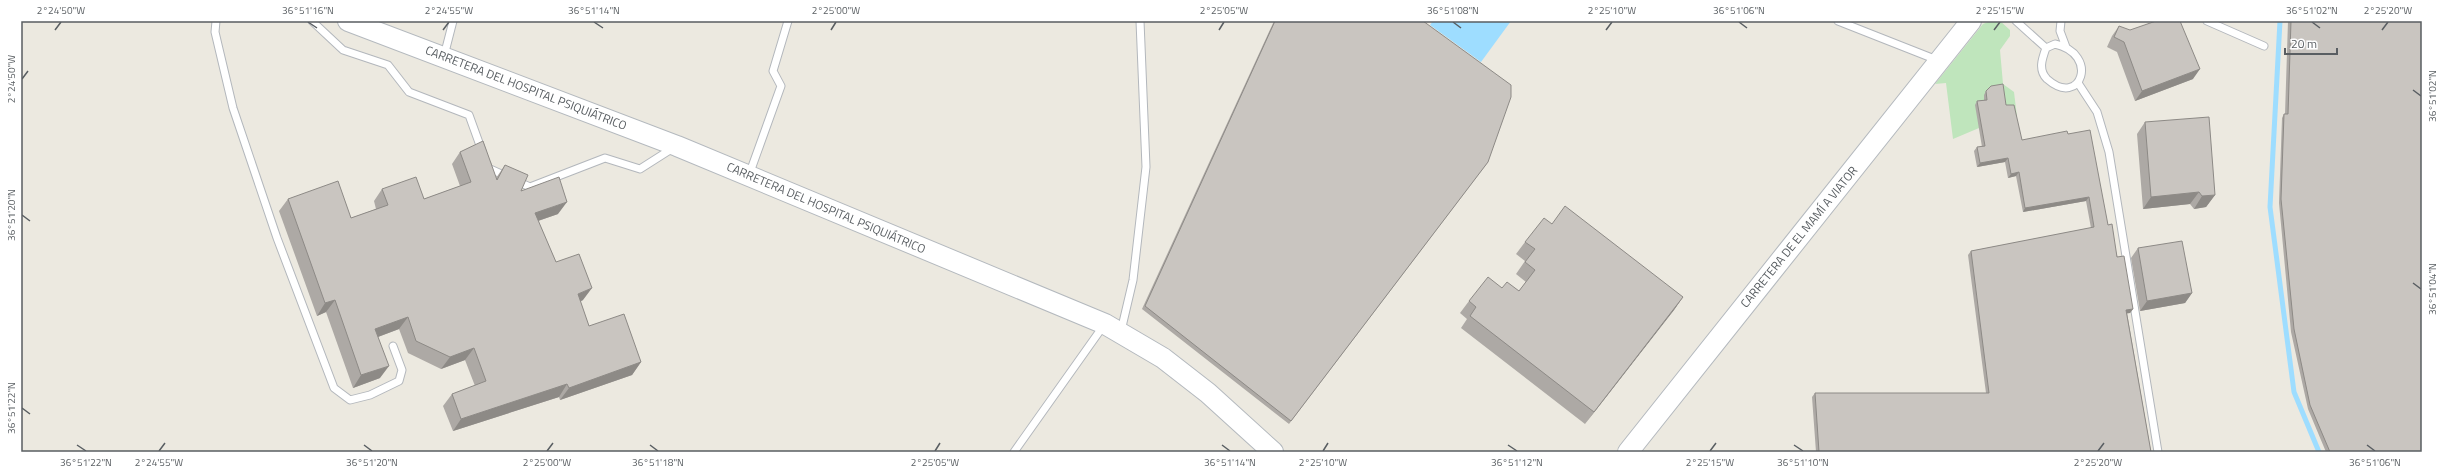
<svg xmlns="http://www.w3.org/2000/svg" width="2443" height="473" viewBox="0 0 2443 473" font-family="'Titillium Web',sans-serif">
	<rect width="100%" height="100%" fill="#ece9e0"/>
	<path fill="#bfe5bc" d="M 1991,21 L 2000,21 L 2010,30 L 2010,36 L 2000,50 L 2003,84 L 2014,92 L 2017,117 L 1979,128 L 1953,139 L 1946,83 L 1935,84 L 1983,24 Z"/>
	<path fill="#9eddff" d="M 1433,21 L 1511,21 L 1481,62 L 1430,25 Z"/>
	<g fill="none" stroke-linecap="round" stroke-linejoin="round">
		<path stroke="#9eddff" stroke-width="5" d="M 2280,21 L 2270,207 L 2294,392 L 2319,452"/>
		<g stroke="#b3b7bc" stroke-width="9">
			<path id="lane" d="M 216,21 L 215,32 L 233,108 L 277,238 L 334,388 L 350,400 L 370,395 L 399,381 L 402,370 L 393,346
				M 312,21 L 343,50 L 388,65 L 409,92 L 469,115 L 482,151
				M 1838,21 L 1937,60
				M 2016,21 L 2046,48
				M 2061,21 L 2060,31 L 2066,47
				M 2207,21 L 2264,46
				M 2055,44 C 2100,54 2081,109 2047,79 C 2038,70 2042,59 2046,48 Z
				M 444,56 L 453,21
				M 2078,83 L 2097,112 L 2109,152 L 2158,452
				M 487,164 L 488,168 L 530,187 L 605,158 L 640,169 L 673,148
				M 749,175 L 781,86 L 773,71 L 788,21
				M 1121,331 L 1133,280 L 1146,167 L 1140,21
				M 1014,452 L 1104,325"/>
		</g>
		<g stroke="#b4b9be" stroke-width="22">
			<path id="secondary" d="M 348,21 L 677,146 L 1105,324 L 1163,358 L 1208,393 L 1273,452
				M 1628,452 L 1971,21"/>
		</g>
		<use href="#lane" stroke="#fff" stroke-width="7"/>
		<use href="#secondary" stroke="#fff" stroke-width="20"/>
	</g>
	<path fill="#ada9a5" d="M 1274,21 L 1423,21 L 1488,162 L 1289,424 L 1142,309 Z
		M 2288,21 L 2422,21 L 2422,452 L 2326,452 L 2308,409 L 2291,332 L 2279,203 L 2282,118 L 2284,114 L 2285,114 Z
		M 2119,26 L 2193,79 L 2135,101 L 2117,52 L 2107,47 L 2112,36 Z
		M 1986,91 L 2006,105 L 2022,140 L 2068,134 L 2108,225 L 2133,309 L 2130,313 L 2127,313 L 2151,452 L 1816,452 L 1812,397 L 1815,393 L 1986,393 L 1968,255 L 1971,251 L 2091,228 L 2086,201 L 2023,212 L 2016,176 L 2008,178 L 2005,162 L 1977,167 L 1974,151 L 1977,147 L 1982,147 L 1975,105 L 1977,101 L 1984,100 L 1984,95 Z
		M 2145,122 L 2215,195 L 2206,207 L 2194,209 L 2190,204 L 2143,209 L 2137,134 Z
		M 460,152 L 496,178 L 505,165 L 521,191 L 558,214 L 538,221 L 556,262 L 583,300 L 580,302 L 589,326 L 641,362 L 632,375 L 560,400 L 559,397 L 453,431 L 443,406 L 452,394 L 475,386 L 465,360 L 441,369 L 408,353 L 399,329 L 378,337 L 380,378 L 353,388 L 326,312 L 317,316 L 279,211 L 288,199 L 351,218 L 376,209 L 374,201 L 382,189 L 424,199 L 460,186 L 452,164 Z
		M 1552,224 L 1683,297 L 1674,310 L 1585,424 L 1461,328 L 1467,319 L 1460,313 L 1469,301 L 1502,288 L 1519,291 L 1526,282 L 1516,274 L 1525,261 L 1516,254 L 1525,242 Z
		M 2138,248 L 2192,293 L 2185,303 L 2140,311 L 2131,258 Z"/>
	<path fill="#8d8a86" d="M 2200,69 L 2193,79 L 2135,101 L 2142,91 Z
		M 2008,158 L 2005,162 L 1977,167 L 1980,163 Z
		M 2019,172 L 2016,176 L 2008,178 L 2011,174 Z
		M 2199,192 L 2190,204 L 2143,209 L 2151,197 Z
		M 2215,195 L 2206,207 L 2194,209 L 2202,196 Z
		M 2089,197 L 2086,201 L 2023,212 L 2025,208 Z
		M 567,202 L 558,214 L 526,225 L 535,213 Z
		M 592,288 L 583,300 L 569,306 L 578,294 Z
		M 2192,293 L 2185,303 L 2140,311 L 2147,301 Z
		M 1683,297 L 1674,310 L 1585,424 L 1594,412 Z
		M 335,300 L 326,312 L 317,316 L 325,303 Z
		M 2133,309 L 2130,313 L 2124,314 L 2126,310 Z
		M 408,317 L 399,329 L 367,341 L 375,329 Z
		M 474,348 L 465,360 L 441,369 L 450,357 Z
		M 641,362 L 632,375 L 560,400 L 569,388 Z
		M 389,366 L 380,378 L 353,388 L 361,375 Z
		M 567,384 L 559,397 L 453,431 L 461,419 Z"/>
	<path fill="#c9c5c0" stroke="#8d8a86" d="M 1275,21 L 1423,21 L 1511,85 L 1511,97 L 1488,162 L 1291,421 L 1145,306 Z
		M 2156,21 L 2180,21 L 2200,69 L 2142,91 L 2124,42 L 2114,37 L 2119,26 L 2130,30 Z
		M 2291,21 L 2422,21 L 2422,452 L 2330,452 L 2310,405 L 2294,329 L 2281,199 L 2284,114 L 2288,114 Z
		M 2003,84 L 2006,105 L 2014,105 L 2022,140 L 2067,131 L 2068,134 L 2090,130 L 2108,225 L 2112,224 L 2117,257 L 2124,256 L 2133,309 L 2126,310 L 2151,452 L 1819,452 L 1815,393 L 1989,393 L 1971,251 L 2094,227 L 2089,197 L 2025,208 L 2019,172 L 2011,174 L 2008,158 L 1980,163 L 1977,147 L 1985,146 L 1977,101 L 1987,100 L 1986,91 L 1991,86 Z
		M 2209,117 L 2215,195 L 2202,196 L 2199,192 L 2151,197 L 2145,122 Z
		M 483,141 L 497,180 L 505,165 L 528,175 L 521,191 L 559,177 L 567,202 L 535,213 L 556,262 L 579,254 L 592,288 L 578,294 L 589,326 L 624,314 L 641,362 L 569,388 L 567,384 L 461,419 L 452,394 L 486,381 L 474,348 L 450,357 L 416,341 L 408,317 L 375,329 L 389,366 L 361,375 L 335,300 L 325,303 L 288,199 L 338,181 L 351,218 L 388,205 L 382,189 L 416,177 L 424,199 L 471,182 L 460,152 Z
		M 1565,206 L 1683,297 L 1594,412 L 1470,316 L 1476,307 L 1469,301 L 1488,277 L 1502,288 L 1507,282 L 1519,291 L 1535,270 L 1525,262 L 1535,249 L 1525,242 L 1544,218 L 1552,224 Z
		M 2182,241 L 2192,293 L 2147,301 L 2138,248 Z"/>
	<path fill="none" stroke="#595e62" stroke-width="1.5" d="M 308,22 L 317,28M 594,22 L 603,28M 1453,22 L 1461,28M 1739,22 L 1747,28M 2312,22 L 2320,28M 55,30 L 61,22M 443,30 L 449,22M 831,30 L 836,22M 1219,30 L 1224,22M 1606,30 L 1612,22M 1994,30 L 2000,22M 2382,30 L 2388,22M 22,79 L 28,71M 2413,90 L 2421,96M 22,215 L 30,221M 2413,283 L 2421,289M 22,408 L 30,414M 77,445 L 86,451M 364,445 L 372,451M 650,445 L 658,451M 1222,445 L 1230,451M 1508,445 L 1517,451M 1794,445 L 1803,451M 2367,445 L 2375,451M 159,451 L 165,443M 547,451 L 553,443M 935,451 L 940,443M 1323,451 L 1328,443M 1710,451 L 1716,443M 2098,451 L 2104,443"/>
	<g text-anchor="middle" stroke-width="3" stroke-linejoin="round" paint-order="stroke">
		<g font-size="12" fill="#595e62" stroke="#fff">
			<text transform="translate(526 88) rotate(21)" y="4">CARRETERA DEL HOSPITAL PSIQUIÁTRICO</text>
			<text transform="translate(826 208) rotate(23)" y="4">CARRETERA DEL HOSPITAL PSIQUIÁTRICO</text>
			<text transform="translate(1799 237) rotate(-51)" y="4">CARRETERA DE EL MAMÍ A VIATOR</text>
		</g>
	</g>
	<rect width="2443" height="473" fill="none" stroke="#ffffff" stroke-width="44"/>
	<path d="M2285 48v6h52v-6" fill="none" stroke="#595e62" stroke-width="2"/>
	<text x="2291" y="48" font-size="12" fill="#595e62" stroke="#ffffff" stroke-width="3" paint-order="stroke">20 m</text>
	<rect x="22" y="22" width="2399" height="429" fill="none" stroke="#595e62" stroke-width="1.5"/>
	<g font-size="10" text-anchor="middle" fill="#595e62">
		<text x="61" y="14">2°24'50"W</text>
		<text x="308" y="14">36°51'16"N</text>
		<text x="449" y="14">2°24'55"W</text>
		<text x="594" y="14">36°51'14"N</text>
		<text x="836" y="14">2°25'00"W</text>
		<text x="1224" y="14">2°25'05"W</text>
		<text x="1453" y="14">36°51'08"N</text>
		<text x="1612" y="14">2°25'10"W</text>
		<text x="1739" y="14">36°51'06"N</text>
		<text x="2000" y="14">2°25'15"W</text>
		<text x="2312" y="14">36°51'02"N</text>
		<text x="2388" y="14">2°25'20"W</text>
		<text transform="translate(11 79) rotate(-90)" y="4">2°24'50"W</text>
		<text transform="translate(2432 96) rotate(-90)" y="4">36°51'02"N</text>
		<text transform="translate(11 215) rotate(-90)" y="4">36°51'20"N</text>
		<text transform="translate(2432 289) rotate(-90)" y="4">36°51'04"N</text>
		<text transform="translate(11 408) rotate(-90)" y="4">36°51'22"N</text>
		<text x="86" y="466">36°51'22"N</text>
		<text x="159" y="466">2°24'55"W</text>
		<text x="372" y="466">36°51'20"N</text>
		<text x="547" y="466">2°25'00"W</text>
		<text x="658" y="466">36°51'18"N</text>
		<text x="935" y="466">2°25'05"W</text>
		<text x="1230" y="466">36°51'14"N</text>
		<text x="1323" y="466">2°25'10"W</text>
		<text x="1517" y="466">36°51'12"N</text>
		<text x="1710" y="466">2°25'15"W</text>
		<text x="1803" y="466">36°51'10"N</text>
		<text x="2098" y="466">2°25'20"W</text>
		<text x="2375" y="466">36°51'06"N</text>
	</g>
</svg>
